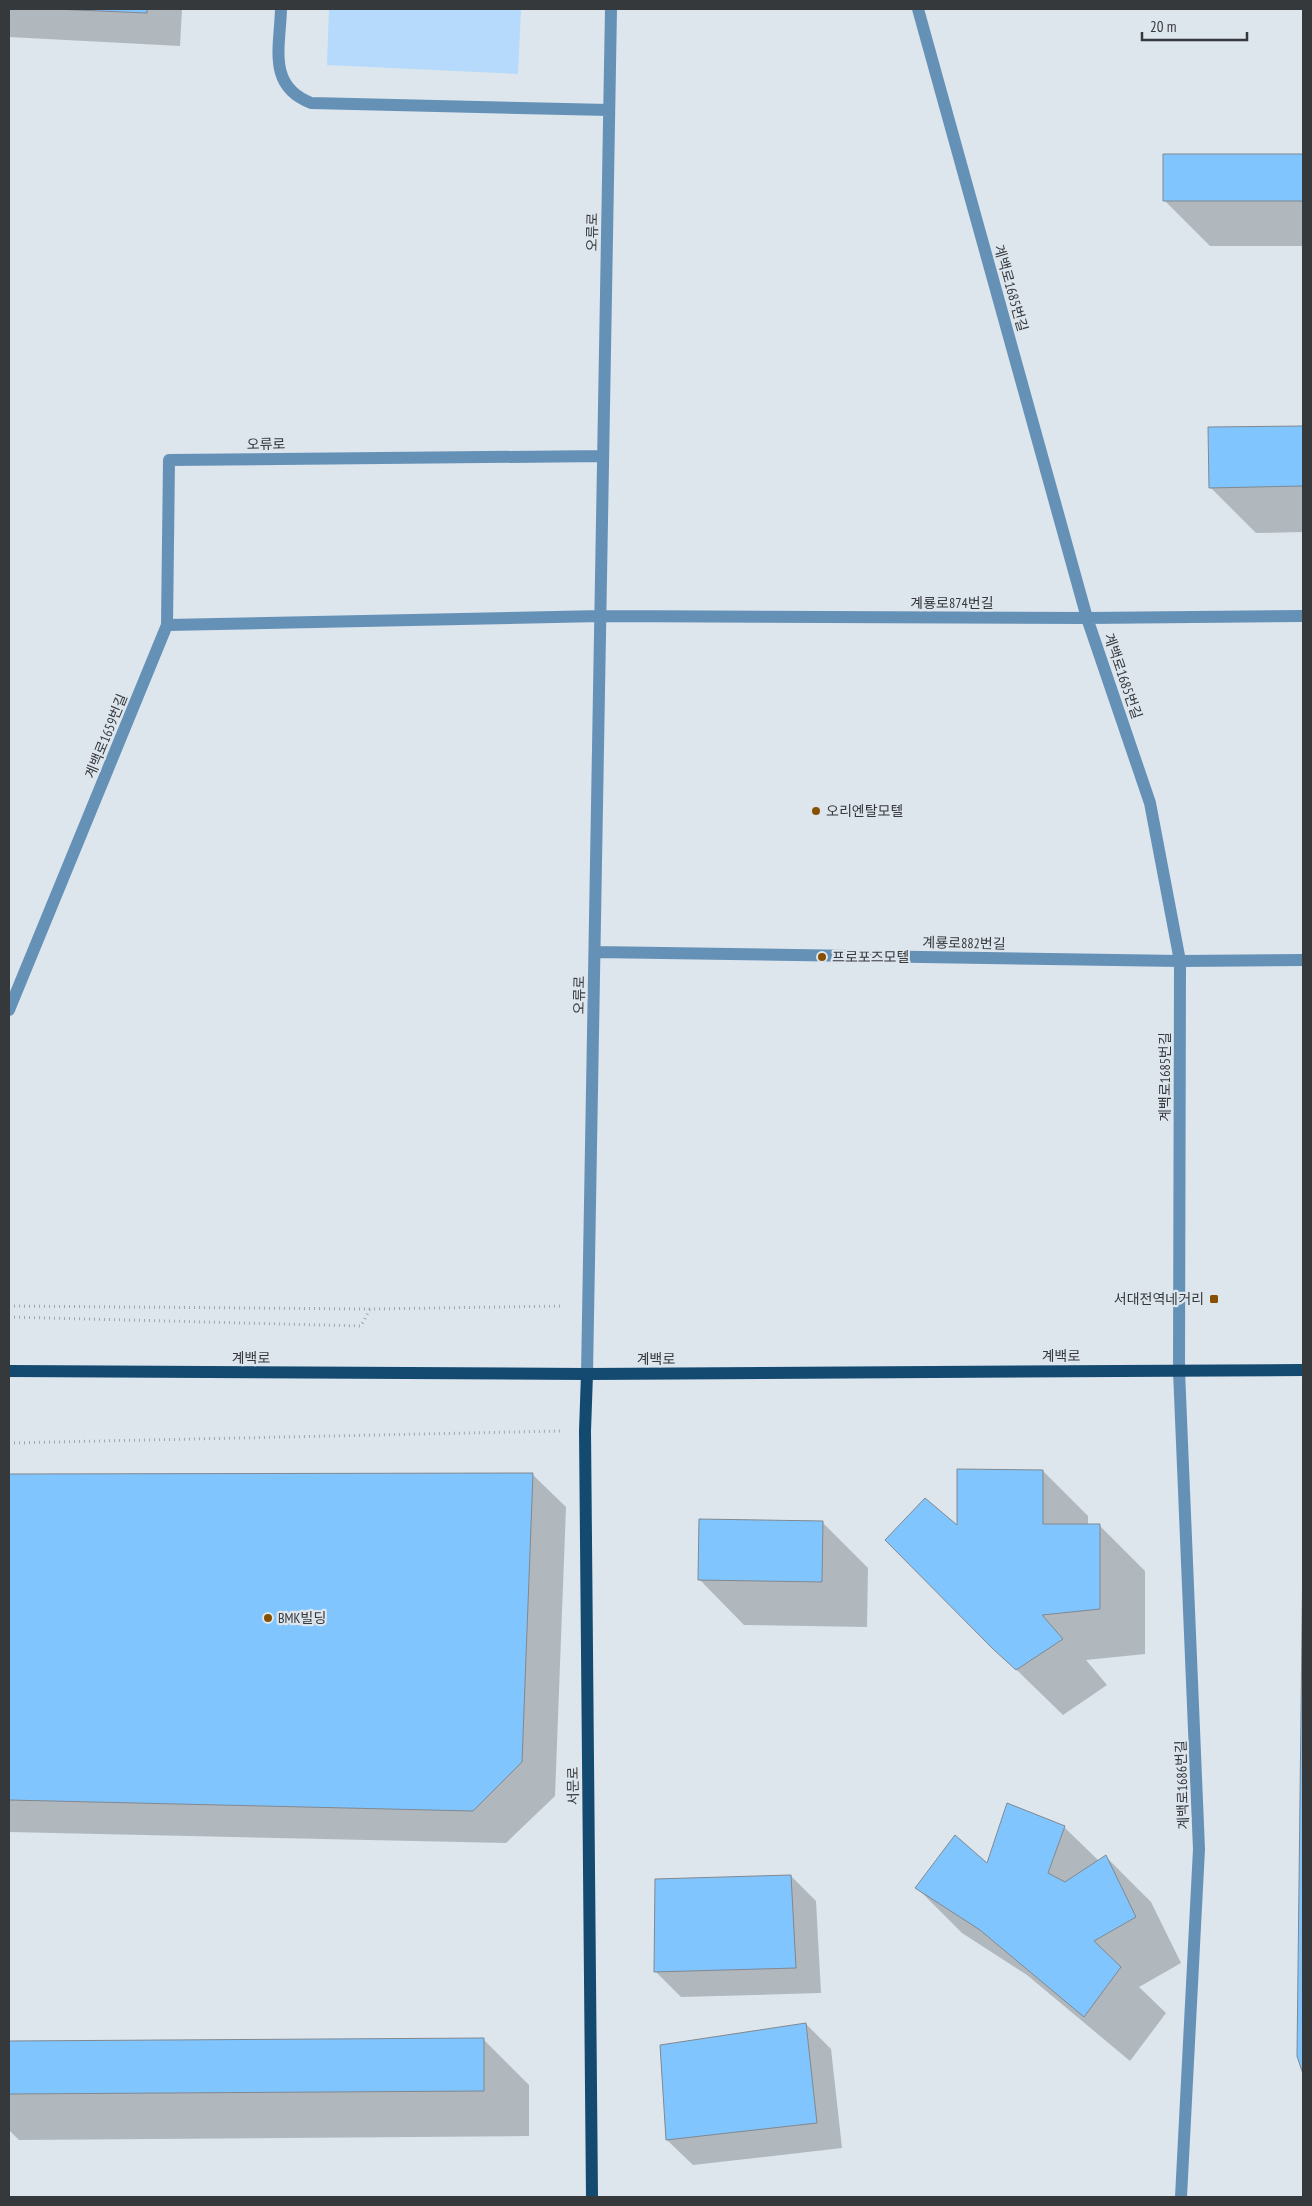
<svg xmlns="http://www.w3.org/2000/svg" width="1312" height="2206" viewBox="0 0 1312 2206" font-family="'PT Sans Narrow','Noto Sans KR',sans-serif">
	<rect width="100%" height="100%" fill="#dde5ed"/>
	<path fill="#b5dafb" d="M 329,9 L 521,9 L 518,74 L 327,65 Z"/>
	<path fill="#0003" d="M 9,9 L 182,9 L 180,46 L 9,37 Z
		M 1164,155 L 1303,155 L 1303,246 L 1210,246 L 1164,200 Z
		M 1303,427 L 1303,532 L 1256,533 L 1210,487 L 1209,428 Z
		M 1043,1471 L 1088,1516 L 1088,1526 L 1100,1526 L 1145,1571 L 1145,1654 L 1086,1660 L 1107,1685 L 1063,1715 L 994,1648 L 958,1527 Z
		M 532,1474 L 566,1507 L 555,1796 L 506,1843 L 9,1832 L 9,1475 Z
		M 822,1522 L 868,1568 L 867,1627 L 744,1625 L 699,1579 Z
		M 1303,1601 L 1303,2070 L 1298,2056 Z
		M 1064,1827 L 1099,1861 L 1106,1857 L 1151,1902 L 1181,1963 L 1139,1987 L 1166,2013 L 1130,2061 L 1027,1975 L 962,1933 L 917,1888 L 987,1865 Z
		M 791,1876 L 816,1901 L 821,1993 L 681,1997 L 655,1971 Z
		M 806,2024 L 831,2049 L 842,2148 L 693,2165 L 667,2140 Z
		M 483,2039 L 529,2085 L 529,2136 L 19,2140 L 9,2130 L 9,2043 Z"/>
	<path fill="#81c5fe" stroke="#81888f" d="M 53,9 L 147,9 L 147,13 Z
		M 1163,154 L 1303,154 L 1303,201 L 1163,201 Z
		M 1303,426 L 1303,486 L 1209,488 L 1208,427 Z
		M 957,1469 L 1043,1470 L 1043,1524 L 1100,1524 L 1100,1609 L 1042,1615 L 1063,1639 L 1016,1670 L 993,1649 L 885,1540 L 925,1498 L 957,1525 Z
		M 533,1473 L 522,1762 L 473,1811 L 9,1800 L 9,1474 Z
		M 699,1519 L 823,1521 L 822,1582 L 698,1580 Z
		M 1303,1544 L 1303,2074 L 1297,2056 Z
		M 1007,1803 L 1065,1826 L 1048,1873 L 1065,1882 L 1106,1855 L 1136,1917 L 1094,1941 L 1121,1967 L 1084,2017 L 980,1930 L 915,1888 L 955,1835 L 987,1863 Z
		M 791,1875 L 796,1968 L 654,1972 L 655,1879 Z
		M 806,2023 L 817,2123 L 666,2140 L 660,2045 Z
		M 484,2038 L 484,2091 L 9,2094 L 9,2041 Z"/>
	<g fill="none" stroke-linecap="round" stroke-linejoin="round">
		<path stroke="#a0a6ad" stroke-width="3" stroke-dasharray="1 4" stroke-linecap="butt" d="M 9,1306 L 370,1309 L 563,1306
			M 9,1317 L 361,1326 L 370,1309
			M 9,1443 L 560,1431"/>
		<path stroke="#6591b7" stroke-width="12" d="M 281,9 C 280,47 267,86 311,103 L 609,110
			M 918,9 L 1087,618 L 1150,803 L 1180,961 L 1179,1371 L 1199,1849 L 1181,2197
			M 167,625 L 601,616 L 1087,618 L 1303,616
			M 595,952 L 1180,961 L 1303,960
			M 9,1010 L 167,625 L 169,460 L 603,456
			M 587,1374 L 611,9"/>
		<path stroke="#144970" stroke-width="12" d="M 9,1371 L 587,1374 L 1303,1370
			M 587,1374 L 585,1431 L 592,2197"/>
	</g>
	<g fill="#874f00" stroke="#dde5ed" stroke-width="2">
		<circle cx="816" cy="811" r="5"/>
		<circle cx="822" cy="957" r="5"/>
		<rect x="1209" y="1294" width="10" height="10" rx="2.5"/>
		<circle cx="268" cy="1618" r="5"/>
	</g>
	<g text-anchor="middle" stroke-width="4.5" stroke-linejoin="round" paint-order="stroke">
		<g font-size="14" fill="#36393c" stroke="#dde5ed">
			<text transform="translate(592 232) rotate(-89)" y="5">오류로</text>
			<text transform="translate(1011 288) rotate(74)" y="5">계백로1685번길</text>
			<text transform="translate(266 444) rotate(-1)" y="5">오류로</text>
			<text x="952" y="608">계룡로874번길</text>
			<text transform="translate(1123 676) rotate(71)" y="5">계백로1685번길</text>
			<text transform="translate(106 736) rotate(-68)" y="5">계백로1659번길</text>
			<text transform="translate(964 943) rotate(1)" y="5">계룡로882번길</text>
			<text transform="translate(579 995) rotate(-89)" y="5">오류로</text>
			<text transform="translate(1165 1077) rotate(-90)" y="5">계백로1685번길</text>
			<text x="1061" y="1361">계백로</text>
			<text x="251" y="1363">계백로</text>
			<text x="656" y="1364">계백로</text>
			<text transform="translate(1182 1785) rotate(-92)" y="5">계백로1686번길</text>
			<text transform="translate(573 1786) rotate(-91)" y="5">서문로</text>
		</g>
		<g font-size="14" fill="#36393c" stroke="#dde5ed" text-anchor="start">
			<text x="826" y="816">오리엔탈모텔</text>
			<text x="832" y="962">프로포즈모텔</text>
			<text x="1204" y="1304" text-anchor="end">서대전역네거리</text>
			<text x="278" y="1623">BMK빌딩</text>
		</g>
	</g>
	<rect width="1312" height="2206" fill="none" stroke="#36393c" stroke-width="20"/>
	<path d="M1142 32v8h105v-8" fill="none" stroke="#36393c" stroke-width="2.5"/>
	<text x="1150" y="32" font-size="15" fill="#36393c" stroke="#dde5ed" stroke-width="4" paint-order="stroke">20 m</text>
</svg>
